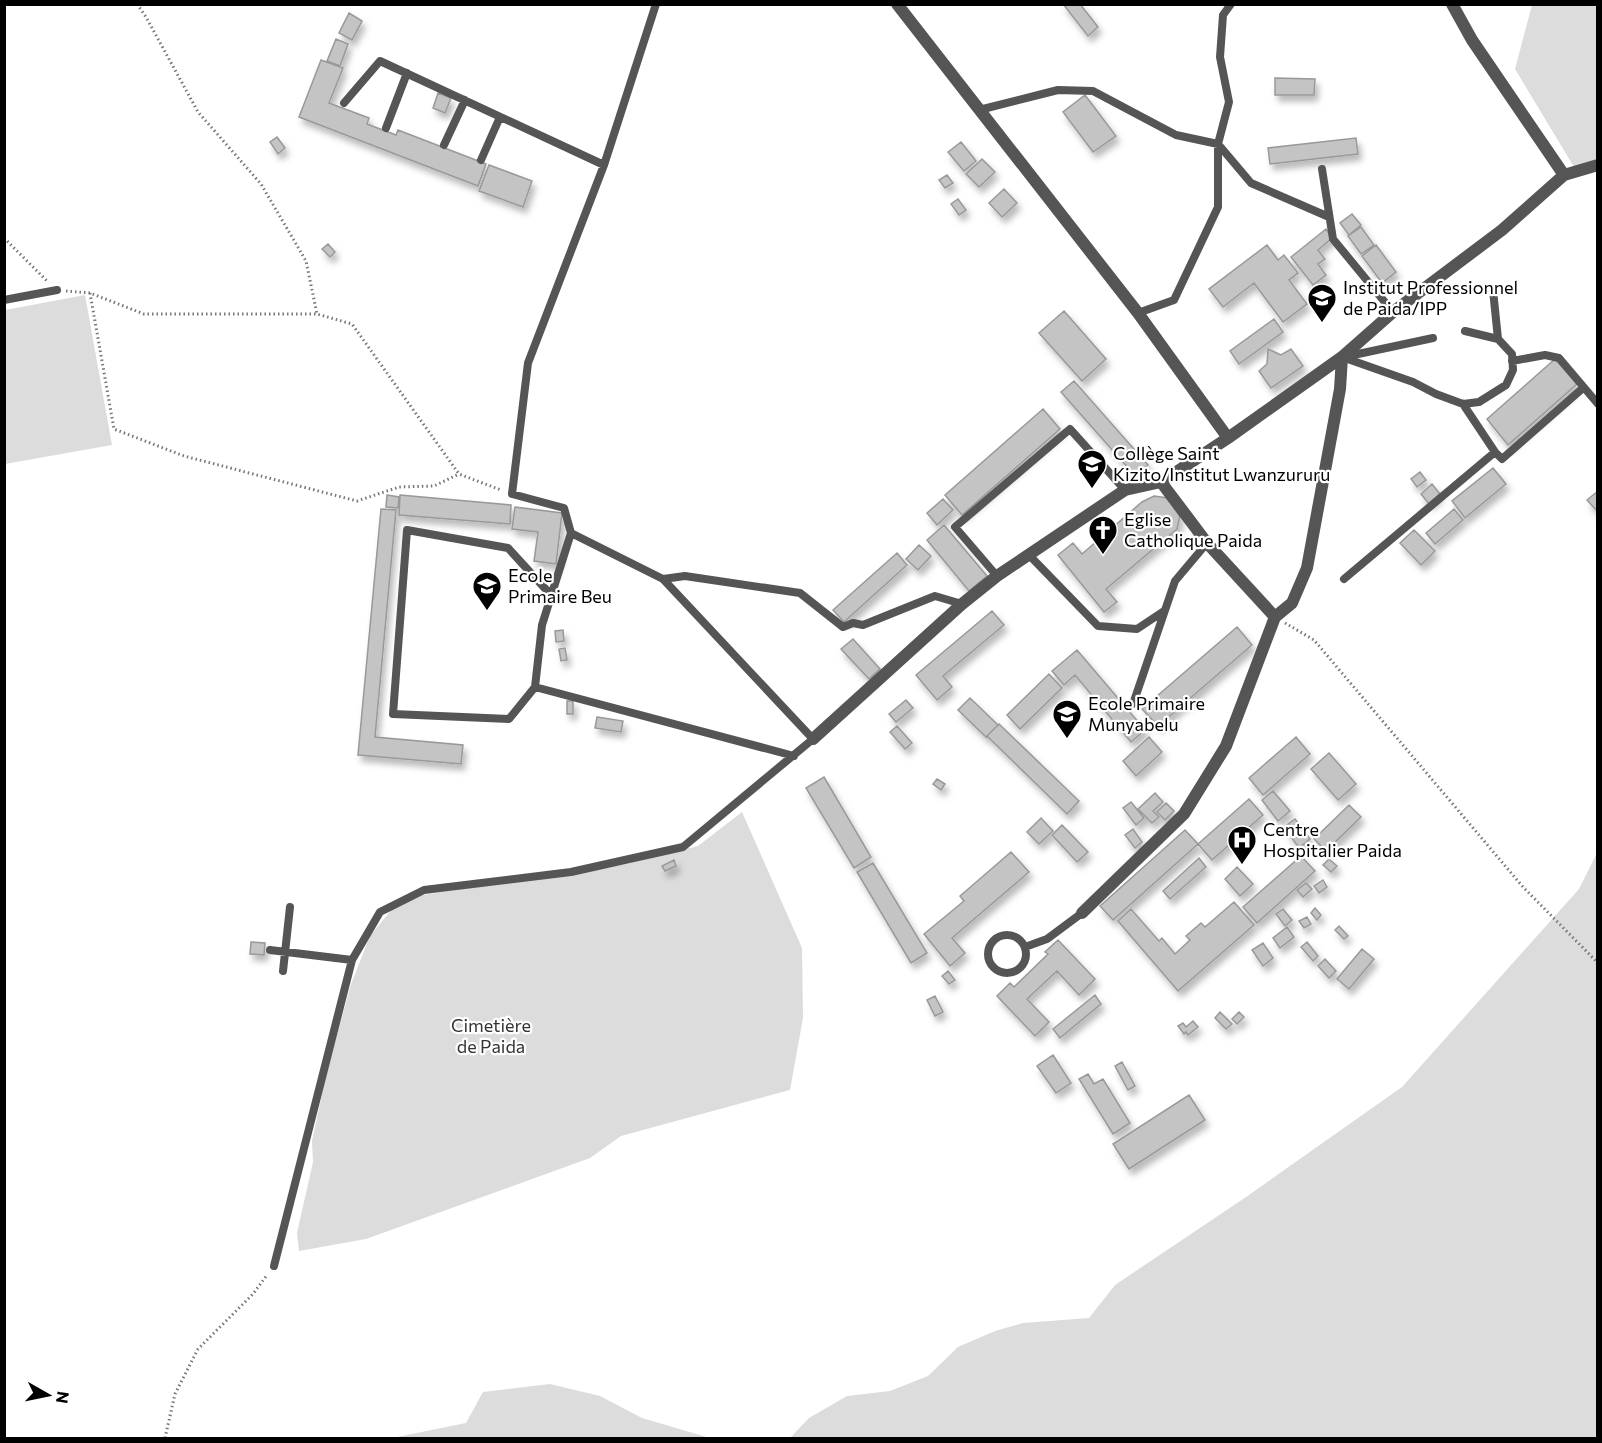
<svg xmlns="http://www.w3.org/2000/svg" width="1602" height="1443" viewBox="0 0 1602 1443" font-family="Commissioner,sans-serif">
	<defs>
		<filter id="shadow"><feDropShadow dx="3.5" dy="6" stdDeviation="3" flood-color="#0004"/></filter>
	</defs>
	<rect width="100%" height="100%" fill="#fff"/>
	<path fill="#dcdcdc" d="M 1532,5 L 1597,5 L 1597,161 L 1574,167 L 1515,69 Z
		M 85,295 L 112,445 L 5,464 L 5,310 Z
		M 742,812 L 802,948 L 803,1018 L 790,1090 L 621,1136 L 590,1158 L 366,1239 L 299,1251 L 297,1233 L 313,1162 L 312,1141 L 326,1076 L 351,984 L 370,936 L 392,909 L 423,895 L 627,864 L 698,846 Z
		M 1597,853 L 1597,1438 L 790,1438 L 809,1418 L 847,1396 L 890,1391 L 928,1376 L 958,1347 L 995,1331 L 1023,1323 L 1089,1318 L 1115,1285 L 1246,1197 L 1402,1087 L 1579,889 Z
		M 550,1384 L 600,1396 L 642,1418 L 710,1438 L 392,1438 L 466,1423 L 483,1392 Z"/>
	<path fill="#c4c4c4" stroke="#999" stroke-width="1.5" filter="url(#shadow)" d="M 1063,4 L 1080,4 L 1098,27 L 1088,36 Z
		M 349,13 L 362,21 L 352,40 L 339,33 Z
		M 336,39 L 348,44 L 340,66 L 327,61 Z
		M 321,60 L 343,68 L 329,103 L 369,118 L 367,124 L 396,135 L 398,130 L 486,164 L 478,186 L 299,117 Z
		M 1275,78 L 1315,79 L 1314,95 L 1275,95 Z
		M 438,93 L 451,98 L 445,113 L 433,108 Z
		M 1085,95 L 1116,136 L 1093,152 L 1063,112 Z
		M 277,137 L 285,148 L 278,154 L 270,142 Z
		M 1356,138 L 1358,154 L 1270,164 L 1268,148 Z
		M 961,142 L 976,161 L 964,171 L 948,152 Z
		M 982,159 L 995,172 L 979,187 L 966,174 Z
		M 489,165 L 532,181 L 523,207 L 479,191 Z
		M 947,175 L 953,183 L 945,188 L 939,180 Z
		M 1004,189 L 1017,203 L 1002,217 L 989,203 Z
		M 958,199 L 966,210 L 959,215 L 951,204 Z
		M 1352,214 L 1361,225 L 1349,235 L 1340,223 Z
		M 1361,227 L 1374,245 L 1361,254 L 1348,236 Z
		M 1326,229 L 1332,238 L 1318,250 L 1325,259 L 1318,264 L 1326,275 L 1313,285 L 1291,257 Z
		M 328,244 L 335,252 L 330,257 L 322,249 Z
		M 1267,245 L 1278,260 L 1284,255 L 1298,273 L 1289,280 L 1307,304 L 1283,322 L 1254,283 L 1223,307 L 1209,289 Z
		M 1376,245 L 1396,272 L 1382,283 L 1362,256 Z
		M 1064,311 L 1106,359 L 1082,381 L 1039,333 Z
		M 1274,319 L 1283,332 L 1239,364 L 1230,351 Z
		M 1268,349 L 1281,355 L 1291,349 L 1303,366 L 1271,388 L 1259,371 L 1267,364 Z
		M 1555,359 L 1577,384 L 1508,445 L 1487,419 Z
		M 1074,381 L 1148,465 L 1136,477 L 1061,392 Z
		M 1043,409 L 1060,429 L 962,515 L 945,495 Z
		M 1493,468 L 1506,484 L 1465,518 L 1452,501 Z
		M 1420,472 L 1426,480 L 1417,487 L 1411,479 Z
		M 1432,484 L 1440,494 L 1429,504 L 1421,494 Z
		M 1598,491 L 1598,512 L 1587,500 Z
		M 387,495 L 399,497 L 398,508 L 386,507 Z
		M 400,495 L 511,505 L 510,524 L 399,515 Z
		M 1154,496 L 1168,498 L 1180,516 L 1177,529 L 1106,589 L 1117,602 L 1104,612 L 1058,555 L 1073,543 L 1082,554 L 1142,502 Z
		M 943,499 L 953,510 L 937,525 L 927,513 Z
		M 515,507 L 562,513 L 556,564 L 534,561 L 538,532 L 512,529 Z
		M 381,509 L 396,510 L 375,737 L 463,745 L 461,764 L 358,755 Z
		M 1454,509 L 1463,520 L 1435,544 L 1426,533 Z
		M 944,525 L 987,576 L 969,591 L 927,540 Z
		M 1414,530 L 1435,551 L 1421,565 L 1400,543 Z
		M 919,545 L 931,556 L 918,570 L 906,559 Z
		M 897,553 L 907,565 L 844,622 L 833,610 Z
		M 992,611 L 1004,625 L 943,676 L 952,687 L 937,700 L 916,675 Z
		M 1237,627 L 1252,645 L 1158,726 L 1142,709 Z
		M 563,630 L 564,641 L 556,642 L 555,631 Z
		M 853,639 L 880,669 L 869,679 L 841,649 Z
		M 565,648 L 567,660 L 561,661 L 559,649 Z
		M 1077,650 L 1145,730 L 1131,742 L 1075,675 L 1064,685 L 1052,671 Z
		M 1049,674 L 1062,688 L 1020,729 L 1007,715 Z
		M 970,698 L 998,725 L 986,737 L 958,710 Z
		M 906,700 L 913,708 L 896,722 L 889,714 Z
		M 567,701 L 573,701 L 573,714 L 567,714 Z
		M 597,717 L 623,721 L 621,732 L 595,728 Z
		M 999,724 L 1079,801 L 1067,814 L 987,736 Z
		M 897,726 L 912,743 L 905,749 L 890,732 Z
		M 1149,737 L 1162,752 L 1136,776 L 1123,761 Z
		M 1296,737 L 1310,754 L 1263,795 L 1249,778 Z
		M 1329,753 L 1356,784 L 1338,800 L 1311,769 Z
		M 824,777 L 871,857 L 854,868 L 806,788 Z
		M 937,779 L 945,784 L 941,790 L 933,784 Z
		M 1273,791 L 1290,811 L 1278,821 L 1262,800 Z
		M 1155,793 L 1163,802 L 1153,811 L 1159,817 L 1152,823 L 1138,809 Z
		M 1249,799 L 1263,815 L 1212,860 L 1198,844 Z
		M 1131,802 L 1144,818 L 1136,825 L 1123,808 Z
		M 1166,803 L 1174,811 L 1165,820 L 1157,812 Z
		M 1349,805 L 1361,817 L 1326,851 L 1314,839 Z
		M 1041,818 L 1053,831 L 1039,844 L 1027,832 Z
		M 1295,819 L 1310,839 L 1299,848 L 1284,827 Z
		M 1062,825 L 1088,852 L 1077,862 L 1052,835 Z
		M 1133,829 L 1142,842 L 1135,848 L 1125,835 Z
		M 1185,830 L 1198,844 L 1113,920 L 1100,906 Z
		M 1011,852 L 1029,872 L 952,938 L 965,953 L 950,966 L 924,934 L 964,901 L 960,896 Z
		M 1301,856 L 1315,871 L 1257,923 L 1243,907 Z
		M 1199,858 L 1206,867 L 1170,899 L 1163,891 Z
		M 1329,859 L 1337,866 L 1331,872 L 1323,865 Z
		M 674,860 L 676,866 L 665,871 L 662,866 Z
		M 873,863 L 927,953 L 911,963 L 857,872 Z
		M 1237,867 L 1253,884 L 1240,896 L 1225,879 Z
		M 1323,880 L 1327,887 L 1319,893 L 1314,886 Z
		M 1306,883 L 1312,889 L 1303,897 L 1297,890 Z
		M 1234,902 L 1254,925 L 1178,991 L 1118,921 L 1131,909 L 1159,941 L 1162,938 L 1175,954 L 1190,940 L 1186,936 L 1201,923 L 1205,927 Z
		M 1315,908 L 1321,915 L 1317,920 L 1311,913 Z
		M 1283,909 L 1292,920 L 1285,926 L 1276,914 Z
		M 1307,917 L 1311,924 L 1304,928 L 1299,921 Z
		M 1339,926 L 1348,936 L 1344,939 L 1335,930 Z
		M 1287,927 L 1294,937 L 1280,948 L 1273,938 Z
		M 1058,940 L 1095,979 L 1079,995 L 1057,971 L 1027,999 L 1049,1022 L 1035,1036 L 997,996 L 1010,983 L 1014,987 L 1048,954 L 1045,952 Z
		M 251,942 L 265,943 L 264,955 L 250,954 Z
		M 1307,942 L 1318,956 L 1313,961 L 1301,947 Z
		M 1263,943 L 1273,958 L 1263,966 L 1252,950 Z
		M 1362,949 L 1374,959 L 1349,989 L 1337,979 Z
		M 1325,959 L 1336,971 L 1329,978 L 1318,966 Z
		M 948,971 L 955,980 L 949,984 L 942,976 Z
		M 1095,995 L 1101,1004 L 1060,1038 L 1053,1029 Z
		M 935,996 L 943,1012 L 935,1016 L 927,1000 Z
		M 1220,1012 L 1232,1024 L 1226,1029 L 1215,1018 Z
		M 1239,1012 L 1244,1017 L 1237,1024 L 1232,1019 Z
		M 1193,1021 L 1198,1027 L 1188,1035 L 1186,1032 L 1184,1034 L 1178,1026 L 1183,1023 L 1186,1027 Z
		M 1053,1055 L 1071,1083 L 1056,1093 L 1037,1066 Z
		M 1122,1062 L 1135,1086 L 1128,1090 L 1115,1066 Z
		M 1088,1074 L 1094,1084 L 1103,1079 L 1130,1123 L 1113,1134 L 1079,1079 Z
		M 1189,1095 L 1205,1120 L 1129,1169 L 1113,1144 Z"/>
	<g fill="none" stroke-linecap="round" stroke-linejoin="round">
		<path stroke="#777" stroke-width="3" stroke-dasharray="1.5 3" stroke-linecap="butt" d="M 137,4 L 146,17 L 198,112 L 261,184 L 306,261 L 317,314
			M 4,238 L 48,282
			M 66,291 L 90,293 L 144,314 L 317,314 L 352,324 L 459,474 L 501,490
			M 90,293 L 114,429 L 184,456 L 357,501 L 399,487 L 434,486 L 459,474
			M 1285,623 L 1314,640 L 1523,887 L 1598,963
			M 165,1438 L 175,1394 L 198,1349 L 253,1294 L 267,1275"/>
		<path stroke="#555" stroke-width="8" d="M 344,103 L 380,61 L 604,165
			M 979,110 L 1058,90 L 1093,91 L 1176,135 L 1218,144 L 1251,183 L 1329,217
			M 386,128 L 407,73
			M 444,145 L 465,100
			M 481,160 L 500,117
			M 1322,169 L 1333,239 L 1393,312
			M 1493,290 L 1498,339
			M 4,300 L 57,290
			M 1138,313 L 1174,300 L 1218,207 L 1218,144 L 1229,102 L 1220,57 L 1223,15 L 1231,4
			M 1342,357 L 1413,382 L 1436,394 L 1463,404 L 1479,402 L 1506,385 L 1513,370 L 1512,354 L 1498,339 L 1465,331
			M 1344,357 L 1433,338
			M 1512,361 L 1545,355 L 1559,358 L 1598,404
			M 1495,452 L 1502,459 L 1583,388
			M 1028,554 L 1098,626 L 1137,629 L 1164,611
			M 997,576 L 955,527 L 1070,429 L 1125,490
			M 663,579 L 685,576 L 800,593 L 843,627 L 853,623 L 863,625 L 935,596 L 962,604
			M 1344,579 L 1495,452 L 1463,404
			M 551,595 L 508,548 L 407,530 L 393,714 L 509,719 L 535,687 L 542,625 L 571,533
			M 535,687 L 794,756
			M 1133,704 L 1175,581 L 1207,543
			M988 954a19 19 0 1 1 38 0a19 19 0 1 1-38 0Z
			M 1025,947 L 1047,939 L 1082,913
			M 270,950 L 352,960
			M 283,971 L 290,907
			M 274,1266 L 352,960 L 380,912 L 424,890 L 571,872 L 683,847 L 813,739 L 663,579 L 571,533 L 564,508 L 512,494 L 528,363 L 604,165 L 656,4"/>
		<path stroke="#555" stroke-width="12" d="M 897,4 L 1138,313 L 1228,438
			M 1452,4 L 1472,40 L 1564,175
			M 1161,482 L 1207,543 L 1275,617
			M 813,739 L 962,604 L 997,576 L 1125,490 L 1161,482 L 1228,438 L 1342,357 L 1393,312 L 1502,230 L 1564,175 L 1598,165
			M 1082,913 L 1184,814 L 1226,746 L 1275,617 L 1292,603 L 1307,568 L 1340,389 L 1342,357"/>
	</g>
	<defs>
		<g id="school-pin" transform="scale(1.5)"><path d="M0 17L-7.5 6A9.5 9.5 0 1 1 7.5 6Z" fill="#000" stroke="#fff"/><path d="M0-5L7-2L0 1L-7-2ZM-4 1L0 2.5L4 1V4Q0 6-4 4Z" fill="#fff"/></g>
		<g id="church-pin" transform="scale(1.5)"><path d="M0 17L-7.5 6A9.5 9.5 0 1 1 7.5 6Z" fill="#000" stroke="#fff"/><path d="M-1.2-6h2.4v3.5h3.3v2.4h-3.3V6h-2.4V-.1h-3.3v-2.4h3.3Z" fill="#fff"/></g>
		<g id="hospital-pin" transform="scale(1.5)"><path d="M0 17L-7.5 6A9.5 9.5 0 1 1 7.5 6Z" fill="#000" stroke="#fff"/><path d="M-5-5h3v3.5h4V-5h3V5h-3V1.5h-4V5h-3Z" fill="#fff"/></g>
	</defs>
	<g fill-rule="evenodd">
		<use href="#school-pin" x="1322" y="298"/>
		<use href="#school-pin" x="1092" y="464"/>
		<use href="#church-pin" x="1103" y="530"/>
		<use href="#school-pin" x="487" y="586"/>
		<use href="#school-pin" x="1067" y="714"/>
		<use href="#hospital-pin" x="1242" y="840"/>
	</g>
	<g text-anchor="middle" stroke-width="4.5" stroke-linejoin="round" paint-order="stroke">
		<g font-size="18" fill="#000" stroke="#fff" text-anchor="start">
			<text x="1343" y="294">Institut Professionnel<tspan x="1343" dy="21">de Paida/IPP</tspan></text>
			<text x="1113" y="460">Collège Saint<tspan x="1113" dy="21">Kizito/Institut Lwanzururu</tspan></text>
			<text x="1124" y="526">Eglise<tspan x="1124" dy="21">Catholique Paida</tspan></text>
			<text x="508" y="582">Ecole<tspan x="508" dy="21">Primaire Beu</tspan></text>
			<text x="1088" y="710">Ecole Primaire<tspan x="1088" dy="21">Munyabelu</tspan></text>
			<text x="1263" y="836">Centre<tspan x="1263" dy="21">Hospitalier Paida</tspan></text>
		</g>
		<g font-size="18" fill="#333" stroke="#fff">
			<text x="491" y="1032">Cimetière<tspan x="491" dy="21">de Paida</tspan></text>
		</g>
	</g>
	<rect width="1602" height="1443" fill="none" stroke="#000000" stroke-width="12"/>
	<g transform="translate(48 1395) rotate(99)" stroke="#ffffff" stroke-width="4.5" paint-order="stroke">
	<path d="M0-4.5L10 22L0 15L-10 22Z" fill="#000000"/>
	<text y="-9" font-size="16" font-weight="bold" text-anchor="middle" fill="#000000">N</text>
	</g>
</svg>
